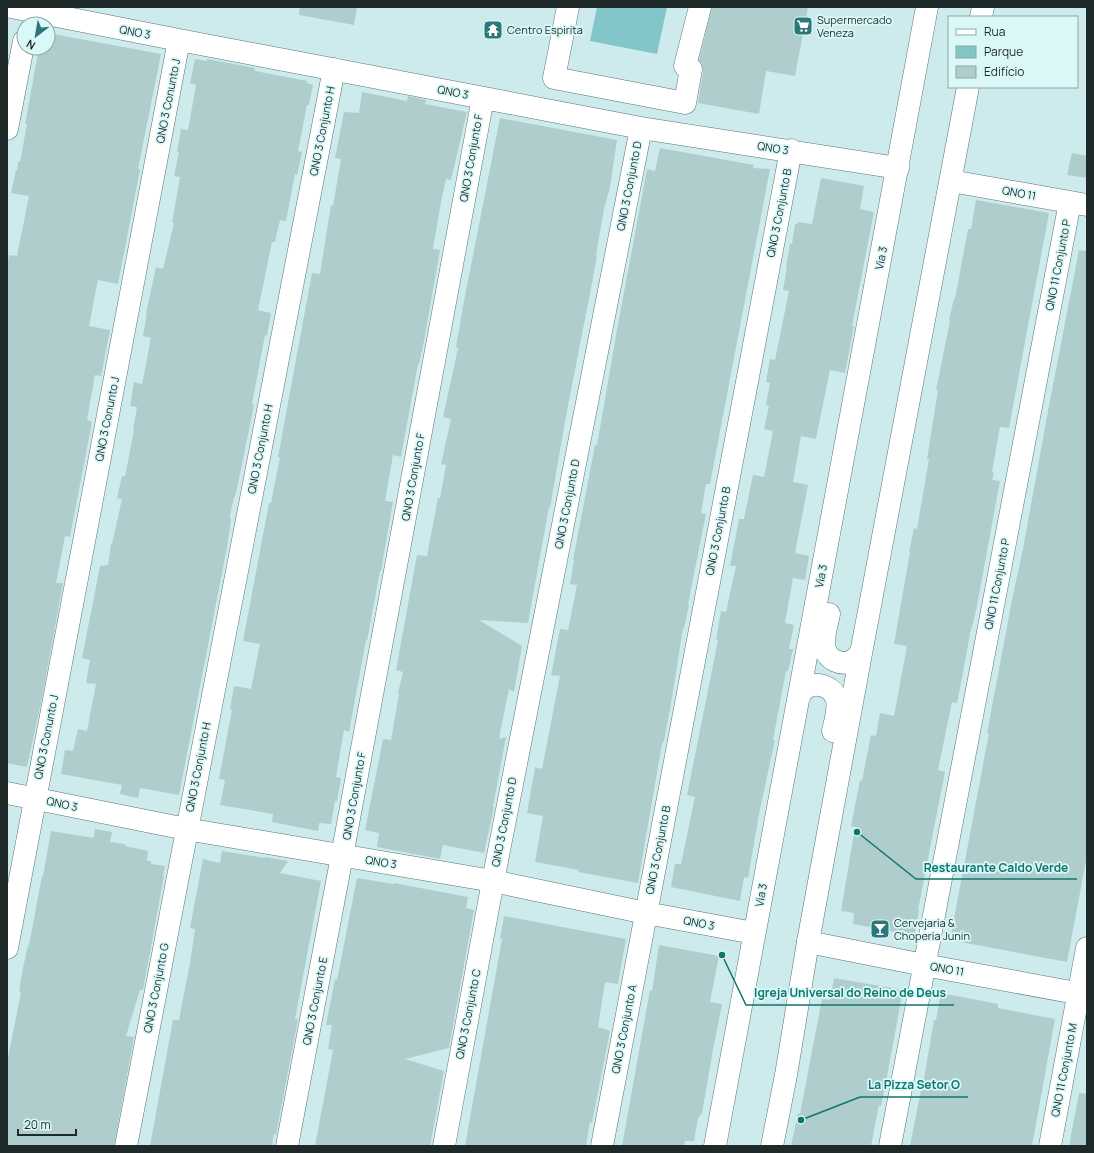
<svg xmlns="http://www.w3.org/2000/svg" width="1094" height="1153" viewBox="0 0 1094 1153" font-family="Manrope,sans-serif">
	<rect width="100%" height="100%" fill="#cdebec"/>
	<path fill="#83c6c9" d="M 597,7 L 667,7 L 657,54 L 590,41 Z"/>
	<path fill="#b0cdce" d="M 300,7 L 357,7 L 354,25 L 299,15 Z
		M 712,7 L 808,7 L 795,76 L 766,71 L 759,114 L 698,103 L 703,71 L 702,64 L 699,60 Z
		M 48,33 L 161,54 L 138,169 L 140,170 L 118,284 L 98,280 L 89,326 L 110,330 L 101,376 L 95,375 L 87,420 L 92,422 L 70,537 L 65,536 L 56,583 L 63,583 L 42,698 L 27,767 L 7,763 L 7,266 L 9,255 L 17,256 L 29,196 L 11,193 L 16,170 L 17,171 L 18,162 L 20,162 L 27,124 L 25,124 L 39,48 L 48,48 Z
		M 195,59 L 207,61 L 207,59 L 255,68 L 255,71 L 307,81 L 307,83 L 313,85 L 309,105 L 307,105 L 298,151 L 302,152 L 297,175 L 295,174 L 286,221 L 280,220 L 275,242 L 272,242 L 258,310 L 271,313 L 267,336 L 265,335 L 252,404 L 254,405 L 240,474 L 235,497 L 234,497 L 230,516 L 231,520 L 228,542 L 179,795 L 140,788 L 138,798 L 120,794 L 122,785 L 61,774 L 65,750 L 73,751 L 78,729 L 87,731 L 96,684 L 86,683 L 90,660 L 82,658 L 100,566 L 108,565 L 111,544 L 112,544 L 122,499 L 117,498 L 122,476 L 125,476 L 134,431 L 133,430 L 137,407 L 130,406 L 134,382 L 142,384 L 151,338 L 143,336 L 147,313 L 146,313 L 156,267 L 163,269 L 174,223 L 172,223 L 180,177 L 174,176 L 179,152 L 177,152 L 181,129 L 188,130 L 196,85 L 190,83 Z
		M 362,92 L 407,101 L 408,96 L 426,100 L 425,104 L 467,112 L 451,180 L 446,179 L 441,202 L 433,249 L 440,250 L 424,341 L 419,364 L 418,364 L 401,457 L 393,455 L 385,501 L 393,502 L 381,571 L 380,571 L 367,641 L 366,640 L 349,732 L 344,730 L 336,777 L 341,778 L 337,801 L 335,801 L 331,824 L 319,823 L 318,831 L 272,822 L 273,814 L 220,805 L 225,780 L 219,779 L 232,710 L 230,709 L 234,686 L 251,689 L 260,644 L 243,641 L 269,503 L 271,503 L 280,457 L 278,457 L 312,273 L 320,274 L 331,205 L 333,206 L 341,159 L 335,158 L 344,112 L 359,113 Z
		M 500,118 L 617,140 L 610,187 L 604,209 L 596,255 L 597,255 L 593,278 L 566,416 L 550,508 L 549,507 L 528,623 L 479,620 L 522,646 L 514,692 L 509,689 L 504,713 L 499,739 L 506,737 L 493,807 L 494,807 L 484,853 L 443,845 L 440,859 L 377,847 L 379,833 L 365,830 L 383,739 L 391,740 L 399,694 L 398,693 L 403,672 L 396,670 L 417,555 L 427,556 L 438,498 L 440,498 L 446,465 L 441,464 L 451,419 L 443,417 L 458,348 L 456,347 L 464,301 Z
		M 660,148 L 754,165 L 753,168 L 770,169 L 710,484 L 706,484 L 701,513 L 706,514 L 691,589 L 688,605 L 689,605 L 684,628 L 683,628 L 672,698 L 664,741 L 662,744 L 638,883 L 578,872 L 579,870 L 535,862 L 543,816 L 527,813 L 535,767 L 542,769 L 560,676 L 551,675 L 560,629 L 568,630 L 577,585 L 570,584 L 574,560 L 573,560 L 595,445 L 597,445 L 617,330 L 647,169 L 655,171 Z
		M 1072,153 L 1087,156 L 1087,178 L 1067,175 Z
		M 821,178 L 864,186 L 860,209 L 874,212 L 852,326 L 854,326 L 845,373 L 830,370 L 816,439 L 801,436 L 793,482 L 808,485 L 795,553 L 809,556 L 805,580 L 793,578 L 785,623 L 794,625 L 789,649 L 793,649 L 788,671 L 786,671 L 773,740 L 775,740 L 760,809 L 748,878 L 744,877 L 740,901 L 671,887 L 675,864 L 681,864 L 695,797 L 687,795 L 718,640 L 716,639 L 721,611 L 726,612 L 736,566 L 730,566 L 739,519 L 744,519 L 753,475 L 764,477 L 773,431 L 764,429 L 769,406 L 766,405 L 770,383 L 766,382 L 770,359 L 775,360 L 789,291 L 783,290 L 787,267 L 786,267 L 790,244 L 792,244 L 795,224 L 798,224 L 798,222 L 812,224 Z
		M 976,200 L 1049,213 L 1009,428 L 1000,427 L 992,472 L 994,473 L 992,480 L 1000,481 L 976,611 L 970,634 L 962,678 L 957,703 L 952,702 L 938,770 L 945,772 L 918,910 L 919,910 L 915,934 L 901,933 L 853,924 L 854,913 L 841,911 L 855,827 L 851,826 L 860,780 L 862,781 L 871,735 L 876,736 L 880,713 L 894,716 L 907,646 L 894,644 L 910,552 L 909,552 L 914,528 L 917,529 L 929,459 L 927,459 L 938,390 L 936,390 L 950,321 L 949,321 L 954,298 L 955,299 L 968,229 L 971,229 Z
		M 1079,250 L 1087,251 L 1087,855 L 1067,962 L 950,940 L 989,733 L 987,733 L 1013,595 L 1023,549 L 1048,411 Z
		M 95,829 L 112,832 L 110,842 L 125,844 L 125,846 L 148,851 L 147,861 L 151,861 L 151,864 L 165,866 L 163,876 L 164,876 L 143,990 L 140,990 L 126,1036 L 134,1037 L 114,1146 L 7,1146 L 7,1063 L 21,992 L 19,991 L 23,968 L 28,945 L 29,945 L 42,876 L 43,876 L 51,831 L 94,838 Z
		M 222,851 L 265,858 L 265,857 L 288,861 L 280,873 L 321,881 L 295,1019 L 298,1019 L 276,1135 L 274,1134 L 272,1146 L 150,1146 L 173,1020 L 179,1020 L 190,963 L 195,929 L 190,928 L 203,859 L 220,863 Z
		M 357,878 L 394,884 L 394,883 L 468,897 L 466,908 L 474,910 L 449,1048 L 405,1059 L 444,1071 L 430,1146 L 315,1146 L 333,1050 L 328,1049 L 332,1025 L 326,1025 L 335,979 L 337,980 Z
		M 504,916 L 626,939 L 618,984 L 605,982 L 598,1027 L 610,1031 L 592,1123 L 590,1122 L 586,1146 L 465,1146 L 502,939 L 500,939 Z
		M 659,945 L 719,956 L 710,1002 L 722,1004 L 713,1050 L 702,1113 L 698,1118 L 694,1141 L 685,1141 L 684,1146 L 622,1146 L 650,990 L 652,991 Z
		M 834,978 L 903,990 L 886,1082 L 881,1106 L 879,1105 L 871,1146 L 791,1146 L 798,1113 L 800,1114 L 822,999 L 830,1000 Z
		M 941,993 L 998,1004 L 998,1008 L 1055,1019 L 1032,1146 L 910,1146 L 921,1090 L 922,1090 L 934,1020 L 936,1020 Z
		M 1079,1093 L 1087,1094 L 1087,1146 L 1069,1146 Z"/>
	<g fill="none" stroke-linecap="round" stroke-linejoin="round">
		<g stroke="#5a7475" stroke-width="23">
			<path id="minor" d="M 11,7 L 179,40 L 641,128 L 898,168
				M 568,7 L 554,78 L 685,103 L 691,69 L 685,66 L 700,7
				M 7,129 L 24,41
				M 951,181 L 1087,205
				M 7,793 L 186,829 L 493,881 L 646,913 L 754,933
				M 808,942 L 924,965 L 1087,995
				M 7,948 L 179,40
				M 126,1146 L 334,69
				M 287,1146 L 342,856 L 483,98
				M 444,1146 L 493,881 L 641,128
				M 602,1146 L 791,150
				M 890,1146 L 1070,202
				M 1050,1146 L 1087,948"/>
		</g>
		<g stroke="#5a7475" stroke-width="23">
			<path id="major" d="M 981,17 L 983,7
				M 829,614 C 827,624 823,636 824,645 C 825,660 844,668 855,659 C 859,656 861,653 862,648
				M 798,700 C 799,696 801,692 804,689 C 815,680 833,686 837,700 C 839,710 835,722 833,731
				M 715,1146 L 927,7
				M 772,1146 L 786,1075 L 808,942 L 862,648 L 968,87"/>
		</g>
		<use href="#minor" stroke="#fff" stroke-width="22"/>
		<use href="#major" stroke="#fff" stroke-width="22"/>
	</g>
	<defs>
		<g id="supermarket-square" transform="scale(1)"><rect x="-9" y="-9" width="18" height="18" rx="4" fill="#2d777a" stroke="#dbf8f9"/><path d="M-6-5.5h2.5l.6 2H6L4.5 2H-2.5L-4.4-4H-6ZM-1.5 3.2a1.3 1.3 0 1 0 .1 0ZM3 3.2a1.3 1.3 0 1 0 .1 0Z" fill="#fff"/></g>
		<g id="temple-square" transform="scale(1)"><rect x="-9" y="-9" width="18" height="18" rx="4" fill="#2d777a" stroke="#dbf8f9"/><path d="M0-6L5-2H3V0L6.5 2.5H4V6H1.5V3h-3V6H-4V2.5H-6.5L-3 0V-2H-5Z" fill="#fff"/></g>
		<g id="bar-square" transform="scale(1)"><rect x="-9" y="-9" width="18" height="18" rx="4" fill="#2d777a" stroke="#dbf8f9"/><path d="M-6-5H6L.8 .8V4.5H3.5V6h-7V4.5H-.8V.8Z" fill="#fff"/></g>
	</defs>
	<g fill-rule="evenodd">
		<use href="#supermarket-square" x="803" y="26"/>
		<use href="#temple-square" x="493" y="30"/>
		<use href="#bar-square" x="880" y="929"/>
	</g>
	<g text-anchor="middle" stroke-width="3.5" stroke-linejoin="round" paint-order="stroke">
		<g font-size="11" fill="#1e2929" stroke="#dbf8f9" text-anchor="start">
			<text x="817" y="24">Supermercado<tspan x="817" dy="13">Veneza</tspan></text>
			<text x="507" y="34">Centro Espirita</text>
			<text x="894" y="927">Cervejaria &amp;<tspan x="894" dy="13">Choperia Junin</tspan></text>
		</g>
		<g font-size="11" fill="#1e2929" stroke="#dbf8f9">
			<text transform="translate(135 32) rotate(11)" y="4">QNO 3</text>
			<text transform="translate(453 92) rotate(11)" y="4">QNO 3</text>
			<text transform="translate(168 101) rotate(-79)" y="4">QNO 3 Conunto J</text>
			<text transform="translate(322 131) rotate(-79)" y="4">QNO 3 Conjunto H</text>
			<text transform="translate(773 148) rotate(9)" y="4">QNO 3</text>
			<text transform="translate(471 158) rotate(-80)" y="4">QNO 3 Conjunto F</text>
			<text transform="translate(629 186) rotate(-79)" y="4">QNO 3 Conjunto D</text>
			<text transform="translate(1019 193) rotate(10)" y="4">QNO 11</text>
			<text transform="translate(779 213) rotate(-79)" y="4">QNO 3 Conjunto B</text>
			<text transform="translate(881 258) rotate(-79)" y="4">Via 3</text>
			<text transform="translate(1058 265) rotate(-79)" y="4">QNO 11 Conjunto P</text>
			<text transform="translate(107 419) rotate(-79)" y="4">QNO 3 Conunto J</text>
			<text transform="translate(260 449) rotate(-79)" y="4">QNO 3 Conjunto H</text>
			<text transform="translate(413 477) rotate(-80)" y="4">QNO 3 Conjunto F</text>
			<text transform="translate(567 504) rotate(-79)" y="4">QNO 3 Conjunto D</text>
			<text transform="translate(718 531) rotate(-79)" y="4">QNO 3 Conjunto B</text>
			<text transform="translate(821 576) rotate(-79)" y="4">Via 3</text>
			<text transform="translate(997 584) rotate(-79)" y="4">QNO 11 Conjunto P</text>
			<text transform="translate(46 737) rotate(-79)" y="4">QNO 3 Conunto J</text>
			<text transform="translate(198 767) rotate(-79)" y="4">QNO 3 Conjunto H</text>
			<text transform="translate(354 796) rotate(-80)" y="4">QNO 3 Conjunto F</text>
			<text transform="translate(62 804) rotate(12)" y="4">QNO 3</text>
			<text transform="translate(504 822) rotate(-79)" y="4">QNO 3 Conjunto D</text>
			<text transform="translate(658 850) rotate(-79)" y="4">QNO 3 Conjunto B</text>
			<text transform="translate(381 862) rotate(9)" y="4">QNO 3</text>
			<text transform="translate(761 895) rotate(-80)" y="4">Via 3</text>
			<text transform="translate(699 923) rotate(11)" y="4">QNO 3</text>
			<text transform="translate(947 969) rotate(10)" y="4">QNO 11</text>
			<text transform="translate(156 988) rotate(-79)" y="4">QNO 3 Conjunto G</text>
			<text transform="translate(315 1001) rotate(-79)" y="4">QNO 3 Conjunto E</text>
			<text transform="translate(468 1014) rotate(-79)" y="4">QNO 3 Conjunto C</text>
			<text transform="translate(624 1029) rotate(-79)" y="4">QNO 3 Conjunto A</text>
			<text transform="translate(1064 1070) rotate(-79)" y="4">QNO 11 Conjunto M</text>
		</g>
	</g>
	<path fill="none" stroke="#0f766e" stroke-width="1.5" d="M857 832L916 879H1077M722 955L746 1005H954M801 1120L860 1097H968"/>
	<g fill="#0f766e" stroke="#dbf8f9" stroke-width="1.5">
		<circle cx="857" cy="832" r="4"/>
		<circle cx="722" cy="955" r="4"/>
		<circle cx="801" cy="1120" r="4"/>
	</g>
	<g font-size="12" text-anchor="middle" font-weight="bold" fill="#0f766e" stroke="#dbf8f9" stroke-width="3.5" stroke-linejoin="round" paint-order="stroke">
		<text x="996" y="872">Restaurante Caldo Verde</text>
		<text x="850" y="997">Igreja Universal do Reino de Deus</text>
		<text x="914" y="1089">La Pizza Setor O</text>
	</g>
	<rect width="1094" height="1153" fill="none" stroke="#1e2929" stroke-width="16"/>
	<rect x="948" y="16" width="130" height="72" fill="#dbf8f9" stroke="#8fa5a6"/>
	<rect x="956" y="29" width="20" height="6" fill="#ffffff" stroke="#8fa5a6"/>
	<text x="984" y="36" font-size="12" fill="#1e2929">Rua</text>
	<rect x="956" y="46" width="20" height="12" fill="#83c6c9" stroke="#8fa5a6"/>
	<text x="984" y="56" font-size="12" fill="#1e2929">Parque</text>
	<rect x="956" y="66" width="20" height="12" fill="#b0cdce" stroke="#8fa5a6"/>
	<text x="984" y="76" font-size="12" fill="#1e2929">Edifício</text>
	<g transform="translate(36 36) rotate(211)"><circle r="19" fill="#dbf8f9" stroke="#8fa5a6"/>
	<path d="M0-3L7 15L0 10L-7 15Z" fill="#2d777a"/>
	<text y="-6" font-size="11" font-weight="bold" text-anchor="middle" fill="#1e2929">N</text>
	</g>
	<path d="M18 1129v6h58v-6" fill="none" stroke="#1e2929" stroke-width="2"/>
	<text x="24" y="1129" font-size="12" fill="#1e2929" stroke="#dbf8f9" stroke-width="3" paint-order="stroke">20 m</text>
</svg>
